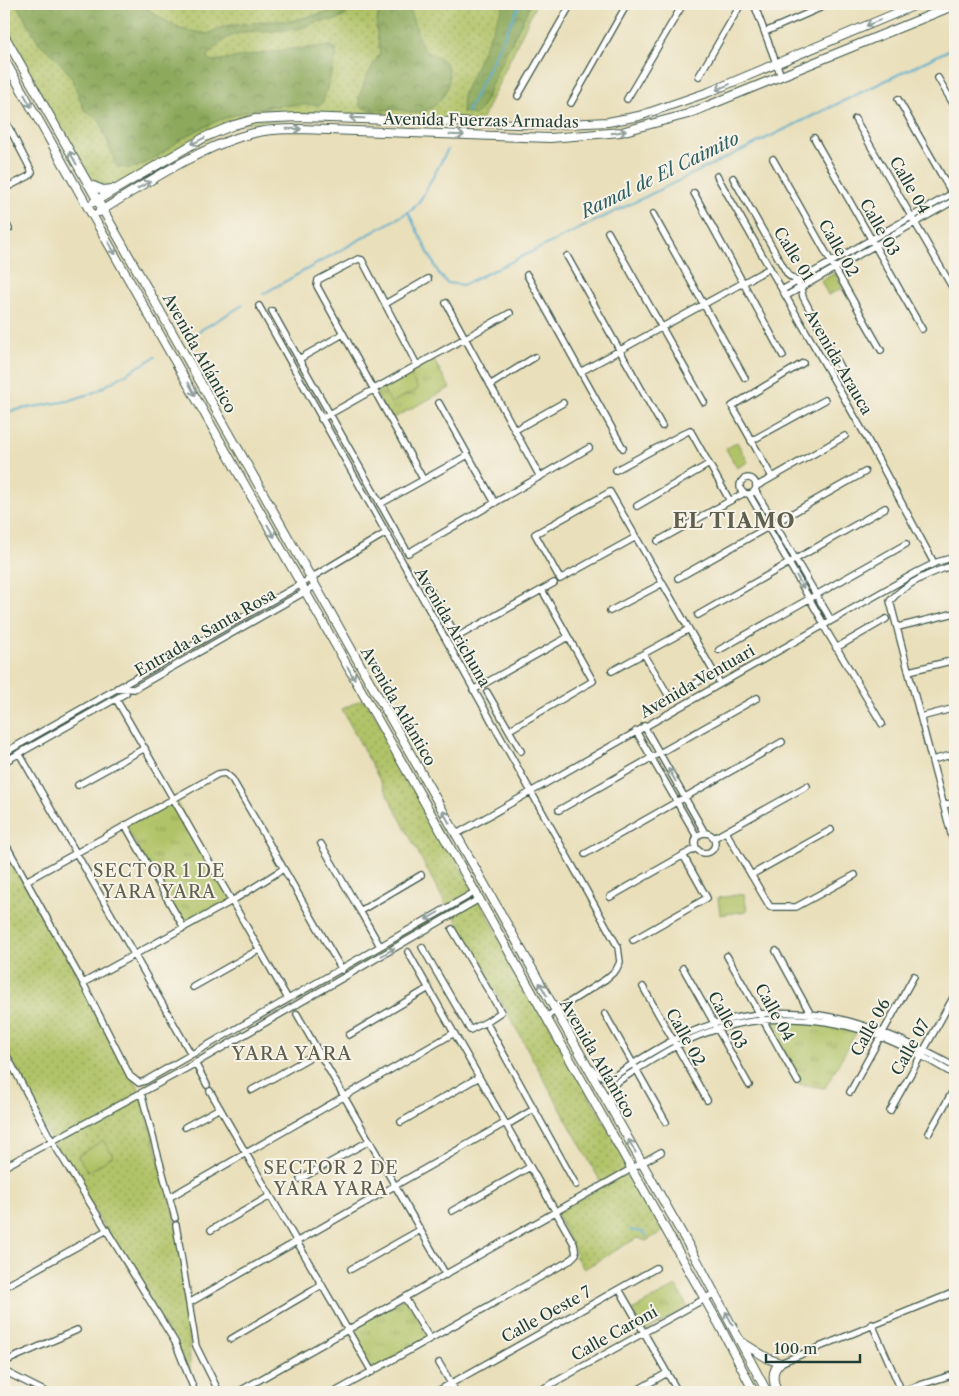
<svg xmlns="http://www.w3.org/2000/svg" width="959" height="1396" viewBox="0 0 959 1396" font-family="'Libre Caslon Text',serif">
	<defs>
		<pattern id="grass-dots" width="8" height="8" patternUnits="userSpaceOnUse" patternTransform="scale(1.25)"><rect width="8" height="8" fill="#b1c367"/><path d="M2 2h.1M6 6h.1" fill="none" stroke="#8fa056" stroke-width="1.8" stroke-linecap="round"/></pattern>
		<pattern id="forest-crowns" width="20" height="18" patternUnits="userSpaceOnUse" patternTransform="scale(1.25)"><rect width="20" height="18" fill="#8ca95c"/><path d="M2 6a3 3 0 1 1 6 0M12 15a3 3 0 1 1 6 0" fill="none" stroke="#728b4d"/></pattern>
		<pattern id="park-tufts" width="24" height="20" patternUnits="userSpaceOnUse" patternTransform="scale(1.25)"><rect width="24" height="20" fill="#b1c367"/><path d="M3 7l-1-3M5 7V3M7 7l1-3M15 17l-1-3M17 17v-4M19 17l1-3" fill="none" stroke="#8fa056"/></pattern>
	</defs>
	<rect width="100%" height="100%" fill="#f7f3e8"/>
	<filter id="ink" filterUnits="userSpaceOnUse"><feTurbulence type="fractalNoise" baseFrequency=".02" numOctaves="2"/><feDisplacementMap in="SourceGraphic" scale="10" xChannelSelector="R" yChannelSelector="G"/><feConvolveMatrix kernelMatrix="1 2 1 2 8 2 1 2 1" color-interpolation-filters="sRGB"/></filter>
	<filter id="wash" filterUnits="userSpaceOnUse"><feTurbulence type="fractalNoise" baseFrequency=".0096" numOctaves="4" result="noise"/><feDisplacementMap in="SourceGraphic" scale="20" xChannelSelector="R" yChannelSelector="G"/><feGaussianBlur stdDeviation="1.12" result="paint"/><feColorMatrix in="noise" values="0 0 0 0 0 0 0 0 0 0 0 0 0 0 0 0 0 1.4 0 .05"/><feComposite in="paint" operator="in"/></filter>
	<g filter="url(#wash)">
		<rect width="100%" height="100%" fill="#e9dfba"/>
		<path fill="url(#grass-dots)" stroke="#68804e" d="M 4,4 L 536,4 L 480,123 L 299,117 L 234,125 L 115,189 L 94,187 L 4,35 Z
			M 365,698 L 665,1230 L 646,1241 L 637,1238 L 584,1269 L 575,1256 L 576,1254 L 556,1213 L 603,1186 L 453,914 L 345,976 L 342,969 L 447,907 L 342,709 Z
			M 4,841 L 141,1093 L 175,1218 L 189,1303 L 190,1376 L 180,1353 L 52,1141 L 4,1050 Z"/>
		<path fill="url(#forest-crowns)" stroke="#567348" d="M 17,4 L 143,4 L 156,15 L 180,29 L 207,34 L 225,26 L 270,21 L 291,21 L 343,8 L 348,13 C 340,23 327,19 316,22 C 309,24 304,28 297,29 C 263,35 233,21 208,56 L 209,60 L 214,61 L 283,50 L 331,46 L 336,49 L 336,58 L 323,101 L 319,105 C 268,103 232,111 187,136 C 169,146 138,178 116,165 L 100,121 L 84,110 L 71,76 L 57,59 L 39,43 Z
			M 380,4 L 408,4 C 411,12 420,46 425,51 C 431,56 440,56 445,63 C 458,82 438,113 416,113 C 411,113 406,111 401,110 C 386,108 374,114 360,106 L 359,96 L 367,76 L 380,53 L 376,27 Z
			M 504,4 L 531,4 L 499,67 L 482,108 L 475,115 L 462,112 L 463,95 Z"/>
		<path fill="url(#park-tufts)" stroke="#68804e" d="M 835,273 L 843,288 L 828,295 L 821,281 Z
			M 432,357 L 450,388 L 390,420 L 374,390 Z
			M 174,798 L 232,901 L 184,928 L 125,825 Z
			M 764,1020 L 792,1020 L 858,1029 L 825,1088 L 799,1084 Z
			M 676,1286 L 688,1308 L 644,1332 L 632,1310 Z
			M 405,1298 L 430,1339 L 372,1372 L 348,1330 Z"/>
		<path fill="#b1c367" stroke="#68804e" d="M 410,374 L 418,389 L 391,403 L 383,389 Z
			M 737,442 L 748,462 L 737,468 L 726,449 Z
			M 744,894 L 747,911 L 720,915 L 718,898 Z
			M 103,1140 L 113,1156 L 88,1172 L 78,1156 Z"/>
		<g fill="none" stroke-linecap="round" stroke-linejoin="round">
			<path stroke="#4faacd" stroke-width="2" d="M 467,112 L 520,4
				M 408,212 L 439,274 L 447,283 L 463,285 L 955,47
				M 263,294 L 412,210 L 421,199 L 448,149
				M 189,337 L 243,305
				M 4,412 L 68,401 L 95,392 L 155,357
				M 630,1230 L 643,1232 L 646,1236"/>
		</g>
	</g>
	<g filter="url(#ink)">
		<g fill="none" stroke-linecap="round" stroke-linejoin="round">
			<g stroke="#3d5548" stroke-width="8">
				<path id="street" d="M 754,4 L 781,76
					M 765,32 L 829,4
					M 699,76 L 741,4
					M 938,78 L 955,107
					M 518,96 L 571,4
					M 627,99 L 683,4
					M 898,99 L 954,197
					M 571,103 L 627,4
					M 4,118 L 32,172 L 29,176 L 4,189
					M 855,119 L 955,292
					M 4,135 L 11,131
					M 814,138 L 922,329
					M 773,159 L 881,350
					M 717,176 L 864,433 L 934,563
					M 733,178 L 788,275 C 798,281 801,286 803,297 L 843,373
					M 694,193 L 783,356
					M 653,214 L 745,378
					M 4,219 L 9,229
					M 608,232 L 704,402
					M 567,256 L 662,426
					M 527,275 L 623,448
					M 782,290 L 955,192
					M 786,296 L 955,200
					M 446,303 L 540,477
					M 385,304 L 428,279
					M 259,306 L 618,947 L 620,962 L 616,970 L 606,979 L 546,1017
					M 272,311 L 408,553 L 589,448
					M 299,359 L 343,334
					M 417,365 L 362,260 L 358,259 L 318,280 L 317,286 L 423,479
					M 582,371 L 770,268
					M 490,385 L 535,357
					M 439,403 L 495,503
					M 321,419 L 510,313
					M 515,430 L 563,403
					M 751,441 L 825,400
					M 616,470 L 690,430 L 730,501
					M 772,477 L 732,406 L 803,363
					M740 486a8 8 0 1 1 16 0a8 8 0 1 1-16 0Z
					M 757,486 L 845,436
					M 755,490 L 831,620
					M 749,494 L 824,624
					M 380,504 L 468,455
					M 637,506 L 709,464
					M 636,537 L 560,579 L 535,534 L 610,492 L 720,683
					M 658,541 L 744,493
					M 955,565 C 934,571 905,583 890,601 L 955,849
					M 420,572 L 480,677
					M 678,578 L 865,472
					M 610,611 L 663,583
					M 698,615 L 885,508
					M 823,625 L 882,724
					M 898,627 L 955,613
					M 457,637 L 554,583
					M 836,648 L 886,619
					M 719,650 L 906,544
					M 644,654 L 670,698
					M 612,671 L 689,629
					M 909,671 L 955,660
					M 117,688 L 134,689 L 315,586
					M 473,690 L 568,637
					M 487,692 L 521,751
					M 116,699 L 288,999
					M 657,706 L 703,679
					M 921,717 L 955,708
					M 644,726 L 705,833
					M 509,730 L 593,681 L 542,590
					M 636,731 L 697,837
					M 4,753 L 301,584 L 384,534
					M 19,753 L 191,1054
					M 932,760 L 955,754
					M 4,762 L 126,693
					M 78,785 L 145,748
					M 944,805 L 955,802
					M 559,810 L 757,698
					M 125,825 L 184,928
					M 726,832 L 770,907 L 796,907 L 855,875
					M695 843a10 10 0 1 1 20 0a10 10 0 1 1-20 0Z
					M 455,835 L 917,572 L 937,562 L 955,557
					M 714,838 L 807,786
					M 4,841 L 83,983 L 130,1076 L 139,1083 L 145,1081 L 475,892
					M 321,844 L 360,911
					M 585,854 L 782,742
					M 751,875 L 831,830
					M 26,881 L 218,774 L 225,773 L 232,779 L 342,970
					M 610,897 L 696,848
					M 452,929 L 501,1012 L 486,1022 L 576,1185
					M 633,940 L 707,898 L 683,855
					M 380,946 L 360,911 L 421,875
					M 422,947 L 470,1030 L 486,1022
					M 776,951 L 811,1015
					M 727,956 L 798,1082
					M 683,968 L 749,1085
					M 83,983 L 232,901 L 283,869
					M 193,987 L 260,949
					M 643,987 L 707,1100
					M 297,1014 L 446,1275
					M 605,1014 L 666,1122
					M 349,1035 L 429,988
					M 4,1050 L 52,1141 L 175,1342 L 195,1392
					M 195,1063 L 207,1085
					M 589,1067 L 602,1076 L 611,1078 C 633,1064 656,1048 680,1037 C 780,990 864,1016 955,1067
					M 252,1090 L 319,1052
					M 210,1091 L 372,1372
					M 850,1092 L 914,976
					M 141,1093 L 175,1218
					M 610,1106 L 611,1092 L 614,1084 C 643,1066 671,1046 703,1034 C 758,1012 827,1015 881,1037 C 907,1047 931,1061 955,1075
					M 890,1111 L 954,996
					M 401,1122 L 479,1077
					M 507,1125 L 534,1109
					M 185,1127 L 220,1108
					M 929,1133 L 955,1087
					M 4,1167 L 187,1068 L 479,899
					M 300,1179 L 369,1141
					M 170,1197 L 454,1033
					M 452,1211 L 530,1167
					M 176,1225 L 196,1346 L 219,1392
					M 211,1230 L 270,1196
					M 351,1269 L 420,1230
					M 4,1287 L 107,1230
					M 619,1289 L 678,1392
					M 405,1298 L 430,1339
					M 189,1303 L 505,1123
					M 872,1324 L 902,1392
					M 231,1339 L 322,1285
					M 4,1362 L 77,1330
					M 439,1363 L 456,1392
					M 780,1363 L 955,1292
					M 4,1371 L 46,1392
					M 901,1391 L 955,1374
					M 238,1392 L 661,1152
					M 335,1392 L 569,1261 L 576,1254 L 574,1244 L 408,952
					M 436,1392 L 656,1268
					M 537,1392 L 715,1293
					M 634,1392 L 667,1373"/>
			</g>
			<g stroke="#3d5548" stroke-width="10">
				<path id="secondary" d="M 4,35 L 698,1262 L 767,1392
					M 4,59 L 615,1139 L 720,1326 L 754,1392
					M 88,184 L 103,190 L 113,189
					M 94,202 L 205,137 L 234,125 L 255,119 L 299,117 L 547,125 L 608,122 L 639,116 L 709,92 L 918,4
					M 99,212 C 143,185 205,144 254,133 C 269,129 285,129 300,129 L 550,138 L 621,132 L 688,114 L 955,5
					M 743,1343 L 769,1359 L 780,1363
					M 777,1392 C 773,1381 771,1371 780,1363"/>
			</g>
			<use href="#street" stroke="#fff" stroke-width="5.5"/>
			<use href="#secondary" stroke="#fff" stroke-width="8"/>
		</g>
		<defs><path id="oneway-shaft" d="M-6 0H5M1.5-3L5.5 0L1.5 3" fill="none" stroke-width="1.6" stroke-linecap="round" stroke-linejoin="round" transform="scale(1.25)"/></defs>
		<g stroke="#8f9e9a">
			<use href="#oneway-shaft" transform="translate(873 23) rotate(157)"/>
			<use href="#oneway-shaft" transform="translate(723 87) rotate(157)"/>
			<use href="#oneway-shaft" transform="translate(28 101) rotate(60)"/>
			<use href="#oneway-shaft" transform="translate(357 118) rotate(-178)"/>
			<use href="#oneway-shaft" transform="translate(294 129) rotate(1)"/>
			<use href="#oneway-shaft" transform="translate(619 132) rotate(-9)"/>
			<use href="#oneway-shaft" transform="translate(457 135) rotate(2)"/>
			<use href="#oneway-shaft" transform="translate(198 141) rotate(153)"/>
			<use href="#oneway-shaft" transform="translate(73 158) rotate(-119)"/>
			<use href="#oneway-shaft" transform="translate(144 185) rotate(-29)"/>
			<use href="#oneway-shaft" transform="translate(112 248) rotate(61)"/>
			<use href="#oneway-shaft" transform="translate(192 389) rotate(61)"/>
			<use href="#oneway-shaft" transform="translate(271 531) rotate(60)"/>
			<use href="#oneway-shaft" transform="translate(800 582) rotate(60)"/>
			<use href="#oneway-shaft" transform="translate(351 673) rotate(61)"/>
			<use href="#oneway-shaft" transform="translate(672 775) rotate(-120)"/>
			<use href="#oneway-shaft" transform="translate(446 817) rotate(-119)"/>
			<use href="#oneway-shaft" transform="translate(432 916) rotate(150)"/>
			<use href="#oneway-shaft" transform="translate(388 952) rotate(-30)"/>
			<use href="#oneway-shaft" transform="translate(543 989) rotate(-120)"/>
			<use href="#oneway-shaft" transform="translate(632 1146) rotate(-119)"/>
			<use href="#oneway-shaft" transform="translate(729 1318) rotate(-119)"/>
		</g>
	</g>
	<g text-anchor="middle" stroke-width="4" stroke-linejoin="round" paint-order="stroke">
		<g font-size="16" fill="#1f3d34" stroke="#f7f3e8">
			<text transform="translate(481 120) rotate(1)" y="6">Avenida Fuerzas Armadas</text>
			<text transform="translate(910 185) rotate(60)" y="6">Calle 04</text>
			<text transform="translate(880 227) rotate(60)" y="6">Calle 03</text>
			<text transform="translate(839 248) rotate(60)" y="6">Calle 02</text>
			<text transform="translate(794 254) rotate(58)" y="6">Calle 01</text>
			<text transform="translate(200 353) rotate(61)" y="6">Avenida Atlántico</text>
			<text transform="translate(839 362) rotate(60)" y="6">Avenida Arauca</text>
			<text transform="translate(453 627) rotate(60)" y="6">Avenida Arichuna</text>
			<text transform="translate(205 632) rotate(-30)" y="6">Entrada a Santa Rosa</text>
			<text transform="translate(697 681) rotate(-30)" y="6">Avenida Ventuari</text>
			<text transform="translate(399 706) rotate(60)" y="6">Avenida Atlántico</text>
			<text transform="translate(775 1012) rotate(61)" y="6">Calle 04</text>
			<text transform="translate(728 1020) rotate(61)" y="6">Calle 03</text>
			<text transform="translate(870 1027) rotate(-61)" y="6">Calle 06</text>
			<text transform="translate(686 1037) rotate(61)" y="6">Calle 02</text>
			<text transform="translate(910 1047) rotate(-61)" y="6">Calle 07</text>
			<text transform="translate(598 1058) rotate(60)" y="6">Avenida Atlántico</text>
			<text transform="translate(546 1314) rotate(-29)" y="6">Calle Oeste 7</text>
			<text transform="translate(614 1333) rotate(-29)" y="6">Calle Caroní</text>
		</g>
		<g font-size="18" font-style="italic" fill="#2d5e62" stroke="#f7f3e8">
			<text transform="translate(660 175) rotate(-26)" y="6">Ramal de El Caimito</text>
		</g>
		<g font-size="18" letter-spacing="1" fill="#5f604e" stroke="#f7f3e8">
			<text x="159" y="877">SECTOR 1 DE<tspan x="159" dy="21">YARA YARA</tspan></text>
			<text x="331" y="1174">SECTOR 2 DE<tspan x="331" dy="21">YARA YARA</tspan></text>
		</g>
		<g font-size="19" letter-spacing="1" fill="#5f604e" stroke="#f7f3e8">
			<text x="292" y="1060">YARA YARA</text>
		</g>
		<g font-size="21" font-weight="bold" letter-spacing="1" fill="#5f604e" stroke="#f7f3e8">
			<text x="734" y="528">EL TIAMO</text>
		</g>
	</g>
	<rect width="959" height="1396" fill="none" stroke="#f7f3e8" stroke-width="20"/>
	<path d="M766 1354v8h94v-8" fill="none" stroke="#1f3d34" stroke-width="2.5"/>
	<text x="774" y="1354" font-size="15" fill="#1f3d34" stroke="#f7f3e8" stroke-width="4" paint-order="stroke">100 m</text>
</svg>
